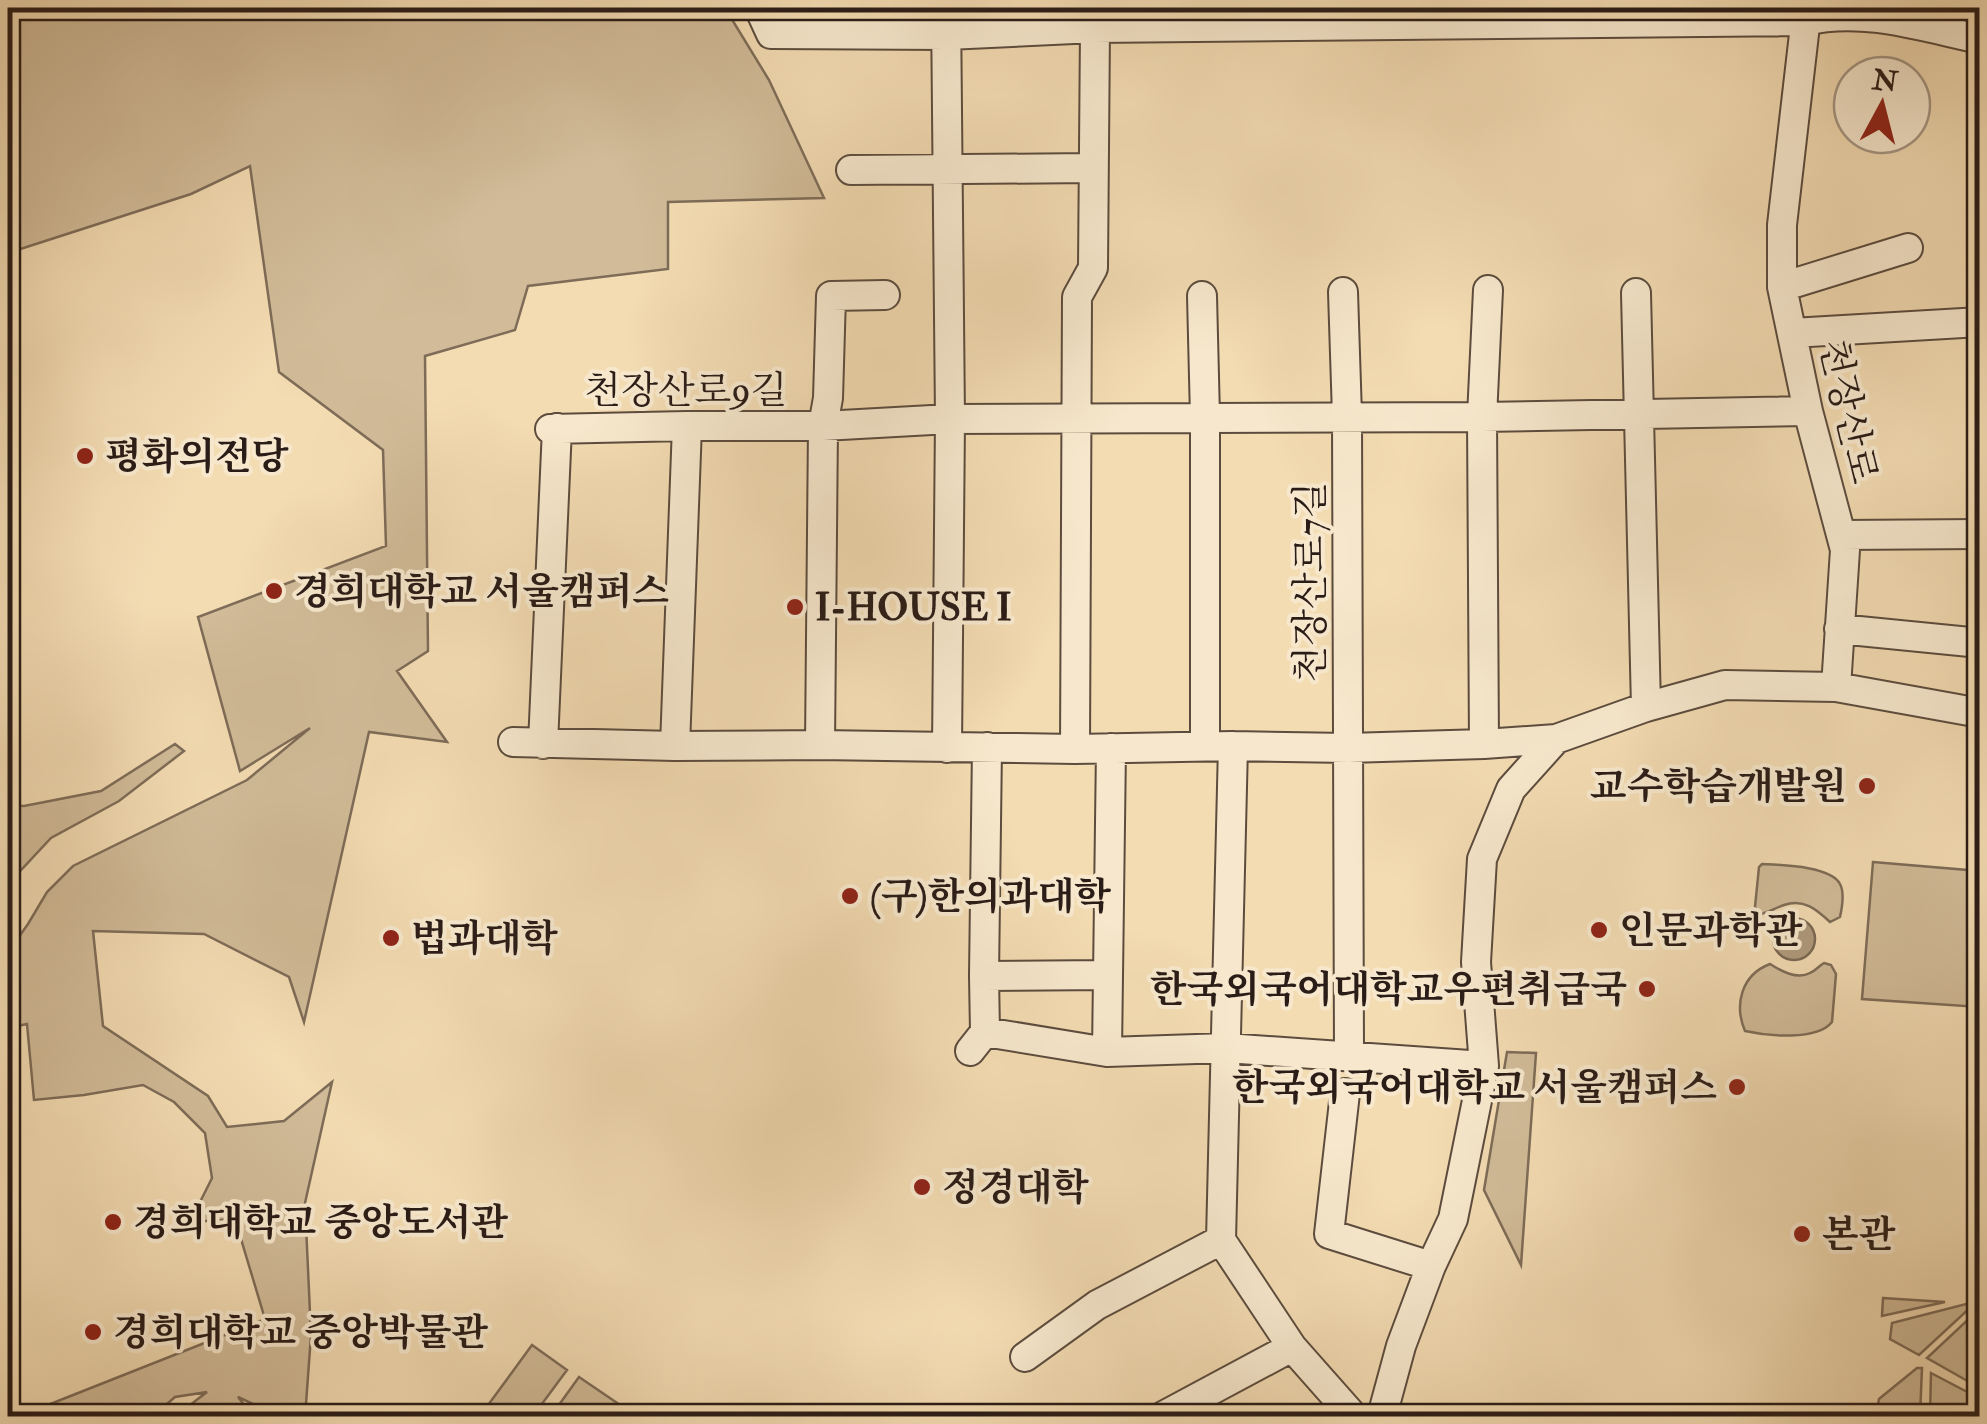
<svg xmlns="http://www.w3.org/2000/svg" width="1987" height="1424" viewBox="0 0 1987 1424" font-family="'IM FELL Double Pica','Noto Serif KR',serif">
	<rect width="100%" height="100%" fill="#f3dbb2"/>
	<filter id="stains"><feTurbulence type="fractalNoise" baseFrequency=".002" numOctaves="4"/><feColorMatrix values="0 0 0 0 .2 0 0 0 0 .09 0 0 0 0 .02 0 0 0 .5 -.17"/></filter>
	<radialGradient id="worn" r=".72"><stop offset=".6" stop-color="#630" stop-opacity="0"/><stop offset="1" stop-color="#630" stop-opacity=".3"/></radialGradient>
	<path fill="#d1bb98" stroke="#7e6c58" stroke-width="2.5" d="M 8,8 L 725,8 L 769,80 L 824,198 L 668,202 L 668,269 L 528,286 L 515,330 L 425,356 L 428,651 L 397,671 L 447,742 L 369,732 L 304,1022 L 289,977 L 204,934 L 93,931 L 103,1026 L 208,1096 L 227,1127 L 284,1121 L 332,1082 L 305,1203 L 311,1335 L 306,1404 L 296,1416 L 263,1416 L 264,1409 L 238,1397 L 253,1416 L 184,1416 L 190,1405 L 207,1392 L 175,1397 L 153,1416 L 20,1416 L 265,1319 L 235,1219 L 190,1222 L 212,1178 L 205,1133 L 174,1102 L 143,1085 L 84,1095 L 34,1100 L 27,1024 L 8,1028 L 8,952 L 28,924 L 47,892 L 73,866 L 247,780 L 310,728 L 240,771 L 198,617 L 386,546 L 383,450 L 279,372 L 250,166 L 191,194 L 8,253 Z
		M 175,744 L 184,751 L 119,801 L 51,838 L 8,884 L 8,805 L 24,806 L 101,791 Z
		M 1873,862 L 1979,871 L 1979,1007 L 1862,999 Z
		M 1762,864 C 1781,865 1831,866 1840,884 C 1845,893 1842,908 1840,917 L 1830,922 C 1817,910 1804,898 1784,905 C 1775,908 1768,913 1760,914 L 1755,907 L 1759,867 Z
		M 1824,963 L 1831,965 L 1836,974 L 1832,1022 C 1817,1041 1767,1036 1745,1031 C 1734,1005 1741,975 1770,964 C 1781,971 1797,980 1810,973 C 1815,971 1819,966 1824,963 Z
		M 1507,1052 L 1536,1053 L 1521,1265 L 1484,1190 Z
		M 1883,1298 L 1945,1302 L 1882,1316 Z
		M 1966,1304 L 1971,1307 L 1919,1355 L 1890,1339 L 1892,1323 Z
		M 1974,1314 L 1971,1383 L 1927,1358 Z
		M 1977,1314 L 1980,1316 L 1980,1416 L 1972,1416 Z
		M 532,1345 L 567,1370 L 533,1416 L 480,1416 Z
		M 1917,1368 L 1922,1368 L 1920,1416 L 1876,1416 L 1879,1399 Z
		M 1931,1373 L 1971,1394 L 1969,1416 L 1930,1416 Z
		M 579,1377 L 623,1407 L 615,1416 L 551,1416 Z"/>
	<path fill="#af9a7d" stroke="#7a6854" stroke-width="2.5" d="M1773 939a21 21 0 1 1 42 0a21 21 0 1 1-42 0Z"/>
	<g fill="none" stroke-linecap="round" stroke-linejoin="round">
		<g stroke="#5c4c3e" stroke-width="32">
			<path id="street" d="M 759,8 L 771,34 L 947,35 L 1095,28 L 1805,21 C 1864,7 1922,27 1980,39
				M 946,8 L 950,419 L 947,748
				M 1807,8 L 1782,225 L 1782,287 L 1808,411 L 1845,550 L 1836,687
				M 851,170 L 1093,168
				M 1782,287 L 1908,248
				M 1343,292 L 1347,416 L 1349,1057
				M 1636,293 L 1646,707
				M 1202,296 L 1205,417 L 1205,746
				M 1792,333 L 1980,322
				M 550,429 L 687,426 L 823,426 L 950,419 L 1482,417 L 1808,411
				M 1841,535 L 1980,534
				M 1839,629 L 1980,643
				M 513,742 L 675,746 L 820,745 L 1075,749 L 1233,746 L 1348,748 L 1484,744 L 1556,739 L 1646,707 L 1725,685 L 1836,687 L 1980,713
				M 543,744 L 557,428
				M 1484,744 L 1482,417 L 1488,290
				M 820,745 L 823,426 L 828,398 L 831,296 L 885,295
				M 675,746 L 687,426
				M 1233,746 L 1221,1240 L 1292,1347 L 1353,1416
				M 987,747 L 984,976 L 1107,975
				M 1111,748 L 1107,1052 L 1226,1048 L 1484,1066
				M 1075,749 L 1077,297 L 1093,268 L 1095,28
				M 984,976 L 985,1032
				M 970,1051 L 985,1032 L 1107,1052
				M 1345,1093 L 1329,1234 L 1431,1266
				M 1025,1357 L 1097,1305 L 1221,1240
				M 1163,1416 L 1292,1347
				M 1382,1416 L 1401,1346 L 1431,1266 L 1453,1219 L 1484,1066 L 1476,962 L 1482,859 L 1511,789 L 1556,739"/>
		</g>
		<use href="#street" stroke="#f7e8cd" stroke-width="28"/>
	</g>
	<g fill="#8f2418" stroke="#f7e8cd" stroke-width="4">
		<circle cx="85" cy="456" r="10"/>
		<circle cx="274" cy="591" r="10"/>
		<circle cx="795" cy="607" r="10"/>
		<circle cx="1867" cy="786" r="10"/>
		<circle cx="850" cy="896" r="10"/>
		<circle cx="1599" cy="930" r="10"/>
		<circle cx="391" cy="938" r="10"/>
		<circle cx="1647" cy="989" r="10"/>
		<circle cx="1737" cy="1087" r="10"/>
		<circle cx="922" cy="1187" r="10"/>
		<circle cx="113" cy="1222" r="10"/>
		<circle cx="1802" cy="1234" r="10"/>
		<circle cx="93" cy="1332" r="10"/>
	</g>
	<g text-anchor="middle" stroke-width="8" stroke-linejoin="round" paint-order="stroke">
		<g font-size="38" fill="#2a1c17" stroke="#f7e8cd">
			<text x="686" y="403">천장산로9길</text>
			<text transform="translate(1849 411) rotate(77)" y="13">천장산로</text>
			<text transform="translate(1310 582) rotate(-90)" y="13">천장산로7길</text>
		</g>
		<g font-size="38" font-weight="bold" fill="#2a1c17" stroke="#f7e8cd" text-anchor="start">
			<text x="105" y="469">평화의전당</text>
			<text x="294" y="604">경희대학교 서울캠퍼스</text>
			<text x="815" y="620">I-HOUSE I</text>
			<text x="1847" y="799" text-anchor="end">교수학습개발원</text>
			<text x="870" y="909">(구)한의과대학</text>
			<text x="1619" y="943">인문과학관</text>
			<text x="411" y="951">법과대학</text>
			<text x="1627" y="1002" text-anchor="end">한국외국어대학교우편취급국</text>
			<text x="1717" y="1100" text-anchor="end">한국외국어대학교 서울캠퍼스</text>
			<text x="942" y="1200">정경대학</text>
			<text x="133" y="1235">경희대학교 중앙도서관</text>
			<text x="1822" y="1247">본관</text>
			<text x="113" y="1345">경희대학교 중앙박물관</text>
		</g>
	</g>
	<rect width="1987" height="1424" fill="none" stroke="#f3dbb2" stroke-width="40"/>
	<rect x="10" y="10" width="1967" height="1404" fill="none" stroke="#2a1c17" stroke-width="5"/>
	<rect x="20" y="20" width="1947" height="1384" fill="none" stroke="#2a1c17" stroke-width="2.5"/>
	<g transform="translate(1882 105) rotate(7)"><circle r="48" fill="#f7e8cd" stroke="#a59684" stroke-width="2.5"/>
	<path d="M0-8L18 38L0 25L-18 38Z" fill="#8f2418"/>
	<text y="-15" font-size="28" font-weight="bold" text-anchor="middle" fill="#2a1c17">N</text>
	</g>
	<rect width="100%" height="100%" filter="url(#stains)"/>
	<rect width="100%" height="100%" fill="url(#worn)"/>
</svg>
